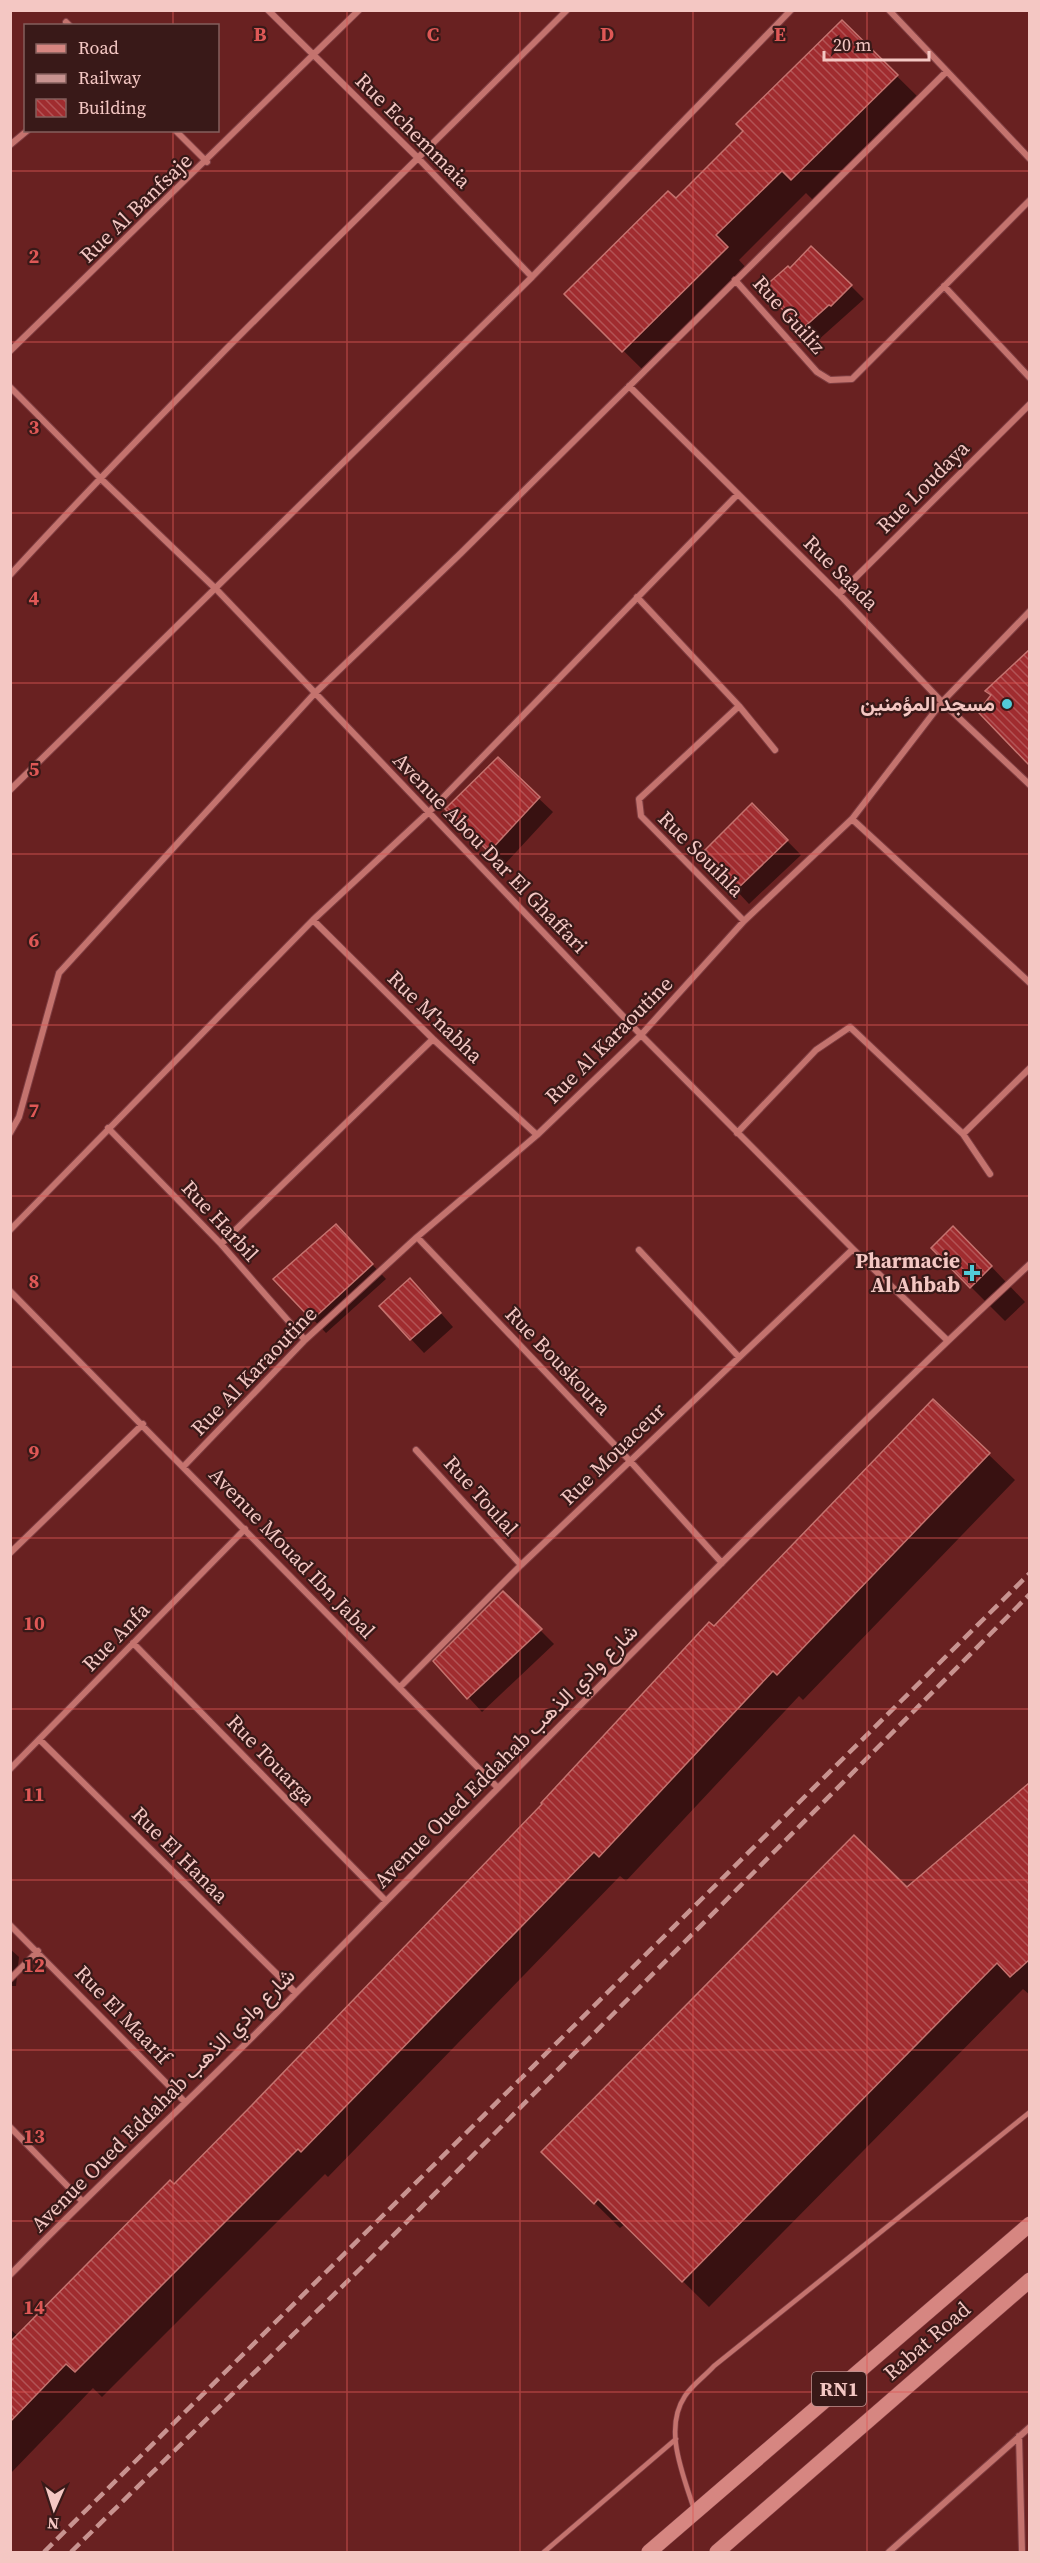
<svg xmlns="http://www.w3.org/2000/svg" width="1040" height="2563" viewBox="0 0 1040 2563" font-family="'Source Serif 4',Vazirmatn,serif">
	<defs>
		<pattern id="building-back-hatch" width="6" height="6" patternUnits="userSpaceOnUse" patternTransform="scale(1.5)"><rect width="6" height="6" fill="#a02c2f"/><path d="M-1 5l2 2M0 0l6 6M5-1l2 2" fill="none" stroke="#b25355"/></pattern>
	</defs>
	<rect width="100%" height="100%" fill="#692121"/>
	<path fill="#0007" d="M 842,22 L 920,99 L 815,202 L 806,193 L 739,260 L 750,272 L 647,374 L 566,294 L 676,200 L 745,131 Z
		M 851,286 L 864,299 L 816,342 L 766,288 Z
		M 1030,652 L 1030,763 L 980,712 L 993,696 L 987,691 Z
		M 498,760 L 553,812 L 504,865 L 461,823 Z
		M 752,805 L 801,855 L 749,904 L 736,890 Z
		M 349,1240 L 386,1279 L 326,1333 L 275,1279 Z
		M 987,1262 L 1025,1302 L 1005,1321 L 971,1287 Z
		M 424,1294 L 453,1327 L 424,1353 L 411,1339 Z
		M 933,1401 L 1015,1480 L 803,1700 L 799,1696 L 626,1881 L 620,1876 L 328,2177 L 325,2174 L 102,2397 L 93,2388 L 10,2474 L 10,2329 L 18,2336 L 174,2186 Z
		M 503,1593 L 554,1644 L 482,1712 L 435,1661 Z
		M 1030,1785 L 1030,1995 L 1023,1989 L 709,2307 L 625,2224 L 620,2228 L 543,2152 L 907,1889 Z
		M 10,1949 L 19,1957 L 16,1986 L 10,1986 Z"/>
	<path fill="url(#building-back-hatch)" stroke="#c5736f" stroke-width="1.5" d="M 842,20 L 898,75 L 791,180 L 782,171 L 716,235 L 728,247 L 622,352 L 564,294 L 668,191 L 676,198 L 743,131 L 736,124 Z
		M 811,246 L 852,285 L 831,306 L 829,305 L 801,330 L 763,288 L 788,266 L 790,268 Z
		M 1029,650 L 1029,765 L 978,712 L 991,695 L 985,691 Z
		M 498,757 L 540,797 L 489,852 L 445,809 Z
		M 752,803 L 788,840 L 735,891 L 700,855 Z
		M 336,1224 L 373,1264 L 312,1320 L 273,1279 Z
		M 953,1226 L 992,1266 L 970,1288 L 931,1248 Z
		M 410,1278 L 441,1313 L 410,1340 L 379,1306 Z
		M 933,1399 L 990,1453 L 777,1675 L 773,1671 L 599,1857 L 594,1852 L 301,2152 L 298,2149 L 75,2372 L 66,2364 L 10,2422 L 10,2342 L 170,2180 L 174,2184 L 252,2105 L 542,1804 L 541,1803 L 709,1622 L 714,1626 Z
		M 503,1591 L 542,1629 L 467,1699 L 433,1661 Z
		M 1029,1783 L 1029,1960 L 1010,1977 L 997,1963 L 682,2282 L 598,2199 L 594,2204 L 541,2152 L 854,1835 L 907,1887 Z"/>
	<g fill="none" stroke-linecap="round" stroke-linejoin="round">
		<g stroke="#7d3c40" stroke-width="6">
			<path id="service" d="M 694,2509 C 683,2474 663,2429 685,2396 C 692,2385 705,2376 714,2366 L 1030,2112
				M 544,2552 L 676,2439"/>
		</g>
		<g stroke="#7d3c40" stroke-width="8">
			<path id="minor" d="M 268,10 L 418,158 L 532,277
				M 889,10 L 1030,159
				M 66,22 L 70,26
				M 175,130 L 207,162
				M 10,145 L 28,130
				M 735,280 L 817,372 L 830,380 L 852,379 L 1030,200
				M 944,286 L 1030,378
				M 10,351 L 359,10
				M 629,386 L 839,594 L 942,702 L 1030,785
				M 10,387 L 100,478 L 217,590 L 641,1035 L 853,1249 L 947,1340
				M 10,575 C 189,380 380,197 567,10
				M 839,594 L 1030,404
				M 637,597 L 739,706 L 775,750
				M 739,706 L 639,799 L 641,816 L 744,921
				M 10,790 L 532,277 L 791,10
				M 852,819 L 1030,983
				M 313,920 L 433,1039 L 537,1135
				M 108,1128 L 221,1244 L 305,1340
				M 10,1133 L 19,1117 L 59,973 L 315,693 L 461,553 L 945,73
				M 737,1133 L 816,1050 L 850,1027 L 963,1134 L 990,1174
				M 963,1134 L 1030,1068
				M 10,1230 L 313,920 L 429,812 L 738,494
				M 417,1237 L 630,1461 L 722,1563
				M 221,1244 L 433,1039
				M 639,1250 L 738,1356
				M 10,1291 L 498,1788
				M 416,1450 L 521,1565
				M 184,1466 L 305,1340 L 417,1237 L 537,1135 L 641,1035 L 744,921 L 852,819 L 942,702 L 1030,611
				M 10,1553 L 143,1424
				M 133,1643 L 385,1900
				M 400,1687 L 521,1565 L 853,1249
				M 40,1740 L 296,1993
				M 10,1769 L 245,1529
				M 10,1925 L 185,2102
				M 10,1979 L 38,1951
				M 10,2127 L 82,2201
				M 10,2275 C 104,2178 204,2088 298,1991 C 414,1872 531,1755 648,1637 C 773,1511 899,1385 1030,1264
				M 1019,2436 L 1022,2552
				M 889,2552 L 1030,2427"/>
		</g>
		<g stroke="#7d3c40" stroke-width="16">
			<path id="primary" d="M 649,2552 L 1030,2224
				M 717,2552 L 1030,2280"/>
		</g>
		<use href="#service" stroke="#c4736e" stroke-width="4.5"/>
		<use href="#minor" stroke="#c4736e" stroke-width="6"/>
		<use href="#primary" stroke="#d68681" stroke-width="15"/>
		<path stroke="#c89390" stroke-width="4.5" stroke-dasharray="12 6" stroke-linecap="butt" d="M 44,2552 L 1030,1573
			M 71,2552 L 361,2268 L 1030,1594"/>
	</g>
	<path fill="none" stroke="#df5856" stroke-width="1.5" stroke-opacity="0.55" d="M 173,10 L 173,26M 347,10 L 347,2552M 520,10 L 520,2552M 693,10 L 693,2552M 867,10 L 867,2552M 173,130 L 173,2552M 10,171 L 1030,171M 10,342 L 1030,342M 10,513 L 1030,513M 10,683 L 1030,683M 10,854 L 1030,854M 10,1025 L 1030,1025M 10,1196 L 1030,1196M 10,1367 L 1030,1367M 10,1538 L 1030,1538M 10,1709 L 1030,1709M 10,1880 L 1030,1880M 10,2050 L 1030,2050M 10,2221 L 1030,2221M 10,2392 L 1030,2392"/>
	<g fill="#52cbd7" stroke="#391918" stroke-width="2">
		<circle cx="1007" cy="704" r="6"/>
		<path d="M969 1264h6v6h6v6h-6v6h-6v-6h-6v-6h6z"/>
	</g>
	<g text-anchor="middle" stroke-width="4.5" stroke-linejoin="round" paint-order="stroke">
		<rect fill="#391918" stroke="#bc9390" stroke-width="1.5" x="812" y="2372" width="54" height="34" rx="4.5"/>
		<g font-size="20" font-weight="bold" fill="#f4c7c3">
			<text x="839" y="2396">RN1</text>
		</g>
		<g font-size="21" fill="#f4c7c3" stroke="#391918">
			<text transform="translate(413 131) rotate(45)" y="7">Rue Echemmaia</text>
			<text transform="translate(136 208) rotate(-44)" y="7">Rue Al Banfsaje</text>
			<text transform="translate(789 315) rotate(48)" y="7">Rue Guiliz</text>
			<text transform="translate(923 487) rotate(-45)" y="7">Rue Loudaya</text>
			<text transform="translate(841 573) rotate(45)" y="7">Rue Saada</text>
			<text transform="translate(490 853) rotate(46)" y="7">Avenue Abou Dar El Ghaffari</text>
			<text transform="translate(701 854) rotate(45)" y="7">Rue Souihla</text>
			<text transform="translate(435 1017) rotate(44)" y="7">Rue M'nabha</text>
			<text transform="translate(609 1040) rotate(-45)" y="7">Rue Al Karaoutine</text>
			<text transform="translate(220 1221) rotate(47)" y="7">Rue Harbil</text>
			<text transform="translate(558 1361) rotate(46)" y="7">Rue Bouskoura</text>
			<text transform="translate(254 1371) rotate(-46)" y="7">Rue Al Karaoutine</text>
			<text transform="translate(613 1454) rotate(-44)" y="7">Rue Mouaceur</text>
			<text transform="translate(481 1496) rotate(48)" y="7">Rue Toulal</text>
			<text transform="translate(292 1553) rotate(46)" y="7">Avenue Mouad Ibn Jabal</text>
			<text transform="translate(116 1637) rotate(-46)" y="7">Rue Anfa</text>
			<text transform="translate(506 1756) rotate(-45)" y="7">Avenue Oued Eddahab شارع وادي الذهب</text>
			<text transform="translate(271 1760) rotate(46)" y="7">Rue Touarga</text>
			<text transform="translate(180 1855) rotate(45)" y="7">Rue El Hanaa</text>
			<text transform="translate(123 2015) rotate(46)" y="7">Rue El Maarif</text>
			<text transform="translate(163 2100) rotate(-45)" y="7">Avenue Oued Eddahab شارع وادي الذهب</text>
			<text transform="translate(927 2341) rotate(-41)" y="7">Rabat Road</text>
		</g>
		<g font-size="21" font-weight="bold" fill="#f4c7c3" stroke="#391918" text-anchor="end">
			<text x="995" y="711">مسجد المؤمنين</text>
			<text x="960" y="1268">Pharmacie<tspan x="960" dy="24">Al Ahbab</tspan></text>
		</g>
	</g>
	<g font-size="20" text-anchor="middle" font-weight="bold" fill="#df5856" stroke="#391918" stroke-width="4.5" stroke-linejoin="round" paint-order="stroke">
		<text x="260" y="41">B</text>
		<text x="433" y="41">C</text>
		<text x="607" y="41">D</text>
		<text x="780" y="41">E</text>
		<text x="34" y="263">2</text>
		<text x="34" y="434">3</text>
		<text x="34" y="605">4</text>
		<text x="34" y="776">5</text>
		<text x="34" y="947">6</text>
		<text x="34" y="1117">7</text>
		<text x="34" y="1288">8</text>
		<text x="34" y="1459">9</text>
		<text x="34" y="1630">10</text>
		<text x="34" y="1801">11</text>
		<text x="34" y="1972">12</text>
		<text x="34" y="2143">13</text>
		<text x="34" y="2314">14</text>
	</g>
	<rect width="1040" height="2563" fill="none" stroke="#f4c7c3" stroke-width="24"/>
	<rect x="24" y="24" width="195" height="108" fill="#391918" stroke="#845f5c" stroke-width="1.5"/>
	<rect x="36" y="44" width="30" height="9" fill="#d68681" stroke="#845f5c" stroke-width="1.5"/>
	<text x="78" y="54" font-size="18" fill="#f4c7c3">Road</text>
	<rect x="36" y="74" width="30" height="9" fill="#c89390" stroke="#845f5c" stroke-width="1.5"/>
	<text x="78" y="84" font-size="18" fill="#f4c7c3">Railway</text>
	<rect x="36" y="99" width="30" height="18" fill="url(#building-back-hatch)" stroke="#845f5c" stroke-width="1.5"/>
	<text x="78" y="114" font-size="18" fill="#f4c7c3">Building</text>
	<g transform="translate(54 2509) rotate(183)" stroke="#391918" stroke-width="4.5" paint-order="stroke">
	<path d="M0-4.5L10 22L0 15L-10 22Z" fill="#f4c7c3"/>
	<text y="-9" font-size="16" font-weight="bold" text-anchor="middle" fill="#f4c7c3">N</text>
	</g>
	<path d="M824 51v9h105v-9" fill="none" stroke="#f4c7c3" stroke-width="3"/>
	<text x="833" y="51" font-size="18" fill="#f4c7c3" stroke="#391918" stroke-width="4.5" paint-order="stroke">20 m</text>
</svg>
